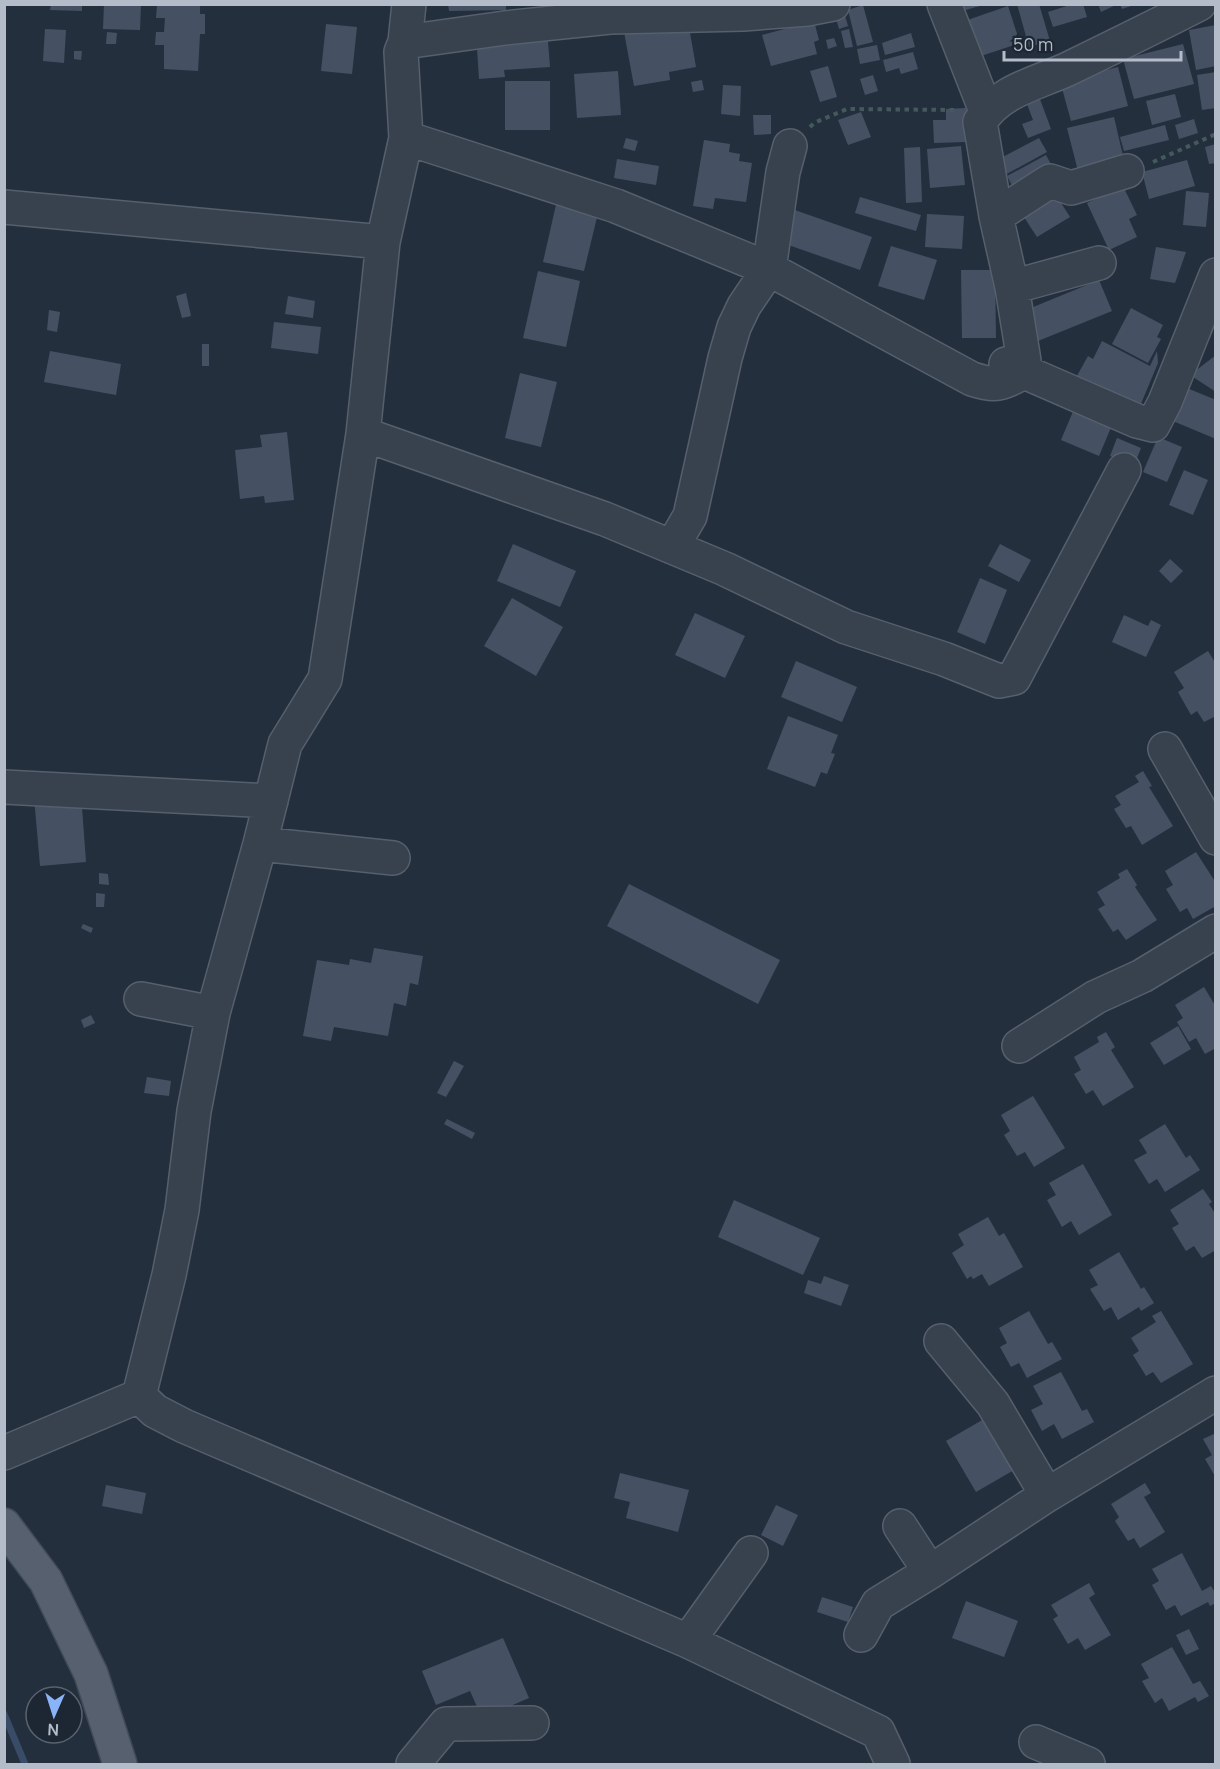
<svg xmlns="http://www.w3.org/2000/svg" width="1220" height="1769" viewBox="0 0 1220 1769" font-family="Manrope,sans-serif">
	<rect width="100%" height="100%" fill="#242f3e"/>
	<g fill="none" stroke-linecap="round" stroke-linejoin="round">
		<path stroke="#394c67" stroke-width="7" d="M 4,1714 L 25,1764"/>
	</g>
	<path fill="#455162" d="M 51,4 L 82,4 L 82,11 L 50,10 Z
		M 104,4 L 141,4 L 140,30 L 103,29 Z
		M 200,4 L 200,14 L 205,14 L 205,34 L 200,34 L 198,71 L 164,69 L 164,45 L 155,45 L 156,32 L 164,32 L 165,18 L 156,18 L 157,5 Z
		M 448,4 L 506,4 L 506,10 L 449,11 Z
		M 949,4 L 982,4 L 983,5 L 952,14 Z
		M 1017,4 L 1039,4 L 1050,41 L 1029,47 Z
		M 1073,4 L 1083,4 L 1087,17 L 1053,27 L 1048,12 Z
		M 1098,4 L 1118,4 L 1101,12 Z
		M 1120,4 L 1133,4 L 1134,5 L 1122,9 Z
		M 863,5 L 873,42 L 857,46 L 848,10 Z
		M 1008,6 L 1020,43 L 969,60 L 956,24 Z
		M 844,12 L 848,26 L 839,29 L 835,15 Z
		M 814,21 L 819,40 L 814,42 L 817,54 L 771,66 L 762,35 Z
		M 326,24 L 357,27 L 352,74 L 321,71 Z
		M 1216,25 L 1216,66 L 1196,70 L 1189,30 Z
		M 689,27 L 696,67 L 669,72 L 670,80 L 634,86 L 624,32 Z
		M 45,29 L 66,30 L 64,63 L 43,61 Z
		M 547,29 L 550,67 L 504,70 L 505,77 L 479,79 L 476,34 Z
		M 849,29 L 853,47 L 845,48 L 841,31 Z
		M 107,32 L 117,33 L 116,44 L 106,44 Z
		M 911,33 L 915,47 L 885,55 L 882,43 Z
		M 834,38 L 837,46 L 828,49 L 826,40 Z
		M 1183,44 L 1194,84 L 1134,99 L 1123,59 Z
		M 877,45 L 880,60 L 860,64 L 857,49 Z
		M 74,51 L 82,51 L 81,60 L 74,59 Z
		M 913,52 L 918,69 L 901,74 L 899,68 L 886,72 L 883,60 Z
		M 828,66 L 837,97 L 820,102 L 810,71 Z
		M 1118,67 L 1128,106 L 1071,121 L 1060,81 Z
		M 618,71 L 621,115 L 577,118 L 574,74 Z
		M 1216,72 L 1216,108 L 1202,110 L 1197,75 Z
		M 873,75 L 878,91 L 865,95 L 860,79 Z
		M 702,80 L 704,90 L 693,92 L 691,82 Z
		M 505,81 L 550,81 L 550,130 L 505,130 Z
		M 723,85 L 741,86 L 740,116 L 721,114 Z
		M 1037,91 L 1051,129 L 1028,138 L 1022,124 L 1033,120 L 1024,96 Z
		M 1175,94 L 1181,117 L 1152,125 L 1146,101 Z
		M 966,108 L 967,142 L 934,143 L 933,120 L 946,120 L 946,109 Z
		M 861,112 L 871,137 L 848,145 L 838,120 Z
		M 753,115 L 771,115 L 771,134 L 754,135 Z
		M 1114,117 L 1126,169 L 1078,171 L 1067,128 Z
		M 1194,119 L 1198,133 L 1179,139 L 1175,125 Z
		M 1165,125 L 1169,140 L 1124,151 L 1120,137 Z
		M 626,138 L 638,141 L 635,151 L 623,148 Z
		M 1039,138 L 1047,152 L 1003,176 L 995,161 Z
		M 704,140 L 730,144 L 729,152 L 740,154 L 739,161 L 752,163 L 746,202 L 715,198 L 713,209 L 693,206 Z
		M 1216,144 L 1216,163 L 1209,164 L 1205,147 Z
		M 961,146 L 965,185 L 930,188 L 927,149 Z
		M 920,147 L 922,202 L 906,203 L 904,148 Z
		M 1046,155 L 1054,170 L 1015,191 L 1007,176 Z
		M 617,159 L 659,166 L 656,185 L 614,178 Z
		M 1187,160 L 1195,186 L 1149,199 L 1142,172 Z
		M 1121,182 L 1137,215 L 1129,219 L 1137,237 L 1109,250 L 1087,203 L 1102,196 L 1100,193 Z
		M 1186,191 L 1209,193 L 1206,227 L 1183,225 Z
		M 1054,192 L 1070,217 L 1037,237 L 1020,211 Z
		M 558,196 L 600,205 L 584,271 L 543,262 Z
		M 860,197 L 921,215 L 916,231 L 855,213 Z
		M 789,208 L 872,237 L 860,270 L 777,241 Z
		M 927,214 L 964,216 L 962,249 L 925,247 Z
		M 891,246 L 937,260 L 924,300 L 878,286 Z
		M 1156,247 L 1186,252 L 1175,283 L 1150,279 Z
		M 961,270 L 995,270 L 996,338 L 962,338 Z
		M 538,271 L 580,281 L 566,347 L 523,338 Z
		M 1099,280 L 1112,311 L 1038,341 L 1026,310 Z
		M 186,293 L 191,316 L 182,318 L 176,296 Z
		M 288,296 L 315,301 L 313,318 L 285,314 Z
		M 1131,308 L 1163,325 L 1157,337 L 1161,339 L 1148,363 L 1112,344 Z
		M 49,310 L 60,312 L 57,332 L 47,330 Z
		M 274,322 L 321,327 L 318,354 L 271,348 Z
		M 1102,341 L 1150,366 L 1157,351 L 1158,363 L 1138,411 L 1073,383 L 1088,356 L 1093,359 Z
		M 202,344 L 209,344 L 209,366 L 202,366 Z
		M 50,351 L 121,364 L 116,395 L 44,382 Z
		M 1216,355 L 1216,392 L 1190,375 Z
		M 520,373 L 557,382 L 541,447 L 505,438 Z
		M 1182,386 L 1216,400 L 1216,439 L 1168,419 Z
		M 1077,402 L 1115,418 L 1099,456 L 1061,440 Z
		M 287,432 L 294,500 L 265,503 L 264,496 L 240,499 L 235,450 L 262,447 L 260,435 Z
		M 1158,437 L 1182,447 L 1167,482 L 1143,472 Z
		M 1117,438 L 1141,448 L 1134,466 L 1110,456 Z
		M 1184,470 L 1208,480 L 1193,515 L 1169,505 Z
		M 513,544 L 576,571 L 560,607 L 497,581 Z
		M 1000,544 L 1031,560 L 1019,582 L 988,566 Z
		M 1170,559 L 1183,571 L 1171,583 L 1159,571 Z
		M 980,578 L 1007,590 L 985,644 L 957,632 Z
		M 512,598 L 563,627 L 536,676 L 484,646 Z
		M 695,613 L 745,636 L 725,678 L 675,655 Z
		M 1124,615 L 1148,626 L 1151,620 L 1161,625 L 1146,657 L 1112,642 Z
		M 1208,651 L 1216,664 L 1216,716 L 1204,722 L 1197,711 L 1191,715 L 1178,692 L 1184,688 L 1174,672 Z
		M 796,661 L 857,687 L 842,722 L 781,697 Z
		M 788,716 L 838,735 L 831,753 L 835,754 L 827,774 L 821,772 L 815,787 L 767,769 Z
		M 1143,771 L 1152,786 L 1149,787 L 1173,826 L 1142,845 L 1131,826 L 1126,828 L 1114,809 L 1121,805 L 1115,796 L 1139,782 L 1135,776 Z
		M 81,794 L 86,862 L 40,866 L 34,797 Z
		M 1196,852 L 1216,883 L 1216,906 L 1193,919 L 1187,908 L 1180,912 L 1166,889 L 1173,885 L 1165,871 Z
		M 1127,869 L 1137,885 L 1135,887 L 1157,920 L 1126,940 L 1118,929 L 1113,932 L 1098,909 L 1105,905 L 1097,892 L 1120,878 L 1118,874 Z
		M 99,873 L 108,874 L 109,885 L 99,884 Z
		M 629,884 L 780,960 L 758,1004 L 607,926 Z
		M 96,893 L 105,894 L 104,907 L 96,907 Z
		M 83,924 L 93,928 L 91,933 L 81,928 Z
		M 374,948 L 423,956 L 418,985 L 410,983 L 406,1006 L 394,1003 L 388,1036 L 334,1027 L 331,1041 L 303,1036 L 317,960 L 349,965 L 350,959 L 371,963 Z
		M 1204,987 L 1216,1007 L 1216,1048 L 1205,1054 L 1196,1038 L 1189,1042 L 1177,1022 L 1183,1018 L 1175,1005 Z
		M 91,1015 L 95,1023 L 84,1028 L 81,1020 Z
		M 1178,1026 L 1191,1049 L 1164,1065 L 1150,1043 Z
		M 1106,1032 L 1115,1047 L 1111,1050 L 1134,1087 L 1103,1106 L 1093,1090 L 1086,1094 L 1074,1074 L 1081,1070 L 1074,1057 L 1099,1042 L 1097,1037 Z
		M 454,1061 L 464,1066 L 446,1097 L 437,1093 Z
		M 147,1077 L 171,1081 L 169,1096 L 144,1093 Z
		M 1033,1096 L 1065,1148 L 1034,1167 L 1025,1152 L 1017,1156 L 1004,1135 L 1010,1131 L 1001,1115 Z
		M 447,1119 L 475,1133 L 472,1139 L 444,1124 Z
		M 1165,1124 L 1186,1158 L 1190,1155 L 1200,1170 L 1165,1192 L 1157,1179 L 1149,1184 L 1134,1160 L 1147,1153 L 1139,1140 Z
		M 1083,1164 L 1112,1215 L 1079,1235 L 1071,1221 L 1062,1227 L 1047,1200 L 1056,1195 L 1049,1183 Z
		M 1203,1189 L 1212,1202 L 1209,1204 L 1216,1215 L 1216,1250 L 1202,1258 L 1194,1246 L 1186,1251 L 1172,1228 L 1179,1224 L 1170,1210 Z
		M 734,1200 L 820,1238 L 803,1275 L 718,1237 Z
		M 988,1217 L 999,1236 L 1004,1233 L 1023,1267 L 989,1286 L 982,1274 L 973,1279 L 971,1276 L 967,1279 L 952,1253 L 964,1245 L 958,1234 Z
		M 1119,1252 L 1141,1289 L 1144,1287 L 1154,1303 L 1141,1311 L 1139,1307 L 1118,1320 L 1111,1307 L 1104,1311 L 1090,1289 L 1098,1285 L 1089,1270 Z
		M 824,1276 L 849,1285 L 841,1306 L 804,1293 L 808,1280 L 821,1284 Z
		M 1029,1311 L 1048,1344 L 1052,1342 L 1062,1359 L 1027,1378 L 1019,1363 L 1011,1367 L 1000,1347 L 1007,1343 L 999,1328 Z
		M 1161,1311 L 1193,1364 L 1161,1383 L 1153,1372 L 1146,1376 L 1133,1355 L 1139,1351 L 1131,1338 L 1156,1322 L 1152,1316 Z
		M 1061,1372 L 1082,1411 L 1087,1409 L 1094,1422 L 1062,1439 L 1054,1424 L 1042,1431 L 1031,1410 L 1043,1404 L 1033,1386 Z
		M 984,1419 L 1014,1470 L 976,1492 L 946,1441 Z
		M 1216,1433 L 1216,1478 L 1205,1459 L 1212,1455 L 1203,1439 Z
		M 620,1473 L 689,1490 L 678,1532 L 626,1518 L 630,1502 L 614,1498 Z
		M 1145,1483 L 1151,1493 L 1144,1497 L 1165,1532 L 1140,1548 L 1134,1538 L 1128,1541 L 1115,1521 L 1119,1517 L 1111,1504 Z
		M 106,1485 L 146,1493 L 142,1514 L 102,1506 Z
		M 776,1505 L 798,1515 L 783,1546 L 761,1535 Z
		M 1182,1553 L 1202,1591 L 1211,1586 L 1216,1594 L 1216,1603 L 1210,1606 L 1208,1602 L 1181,1616 L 1175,1605 L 1166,1610 L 1152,1585 L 1159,1581 L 1152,1569 Z
		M 1089,1583 L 1095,1594 L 1089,1598 L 1111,1635 L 1085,1650 L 1078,1638 L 1068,1644 L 1053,1619 L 1058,1616 L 1051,1605 Z
		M 822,1597 L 853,1607 L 848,1622 L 817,1612 Z
		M 966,1601 L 1018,1621 L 1004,1657 L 952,1638 Z
		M 1189,1629 L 1199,1649 L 1186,1655 L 1176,1635 Z
		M 503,1638 L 529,1698 L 482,1718 L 470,1691 L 436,1705 L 422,1671 Z
		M 1172,1647 L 1193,1684 L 1200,1681 L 1209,1696 L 1198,1702 L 1195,1697 L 1169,1711 L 1162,1698 L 1155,1703 L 1142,1681 L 1149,1678 L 1141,1664 Z"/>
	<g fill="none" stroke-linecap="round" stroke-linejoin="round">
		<g stroke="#565f6c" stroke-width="36">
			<path id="minor" d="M 944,4 L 986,111
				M 405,42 L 505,28 L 610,17 L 743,14 L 807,9 L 833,4
				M 406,138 L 616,206 L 769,269 L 972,379 C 991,385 998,386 1016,376 L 1006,364 L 1024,361 L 1012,287 L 996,216 L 980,122 C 999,90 1039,83 1070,68 C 1113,47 1156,26 1199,4
				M 4,207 L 383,242
				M 996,216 L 1050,181 L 1071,188 L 1127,171
				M 1012,287 L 1099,263
				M 1006,364 L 1137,421 L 1153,425 L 1165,402 L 1216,275
				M 363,434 L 605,519 L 725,569 L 846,627 L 944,659 L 999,681 L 1014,678 L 1124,470
				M 672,547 L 690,516 L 725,358 L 734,327 L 744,306 L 769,269 L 783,172 L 790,146
				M 1165,749 L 1216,838
				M 4,787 L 271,801
				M 260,844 L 393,858
				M 141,999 L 213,1013
				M 1019,1046 L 1096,997 L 1142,976 L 1216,931
				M 941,1341 L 993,1404 L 1047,1495
				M 139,1396 L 169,1275 L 182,1210 L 194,1111 L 213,1013 L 260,844 L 285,744 L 325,679 L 363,434 L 383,242 L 406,138 L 401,52 L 405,42 L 409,4
				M 139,1396 L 155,1411 L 184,1426 L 688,1641 L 878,1732 L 893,1764
				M 4,1453 L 139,1396
				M 900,1526 L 930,1572
				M 861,1635 L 878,1604 L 930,1572 L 1047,1495 L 1216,1393
				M 688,1641 L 751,1553
				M 1036,1742 L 1088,1764
				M 413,1764 L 446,1724 L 532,1723"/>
		</g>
		<g stroke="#414a57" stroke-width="36">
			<path id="major" d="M 4,1525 L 46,1581 L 91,1674 L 120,1764"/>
		</g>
		<path stroke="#44595c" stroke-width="4" stroke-dasharray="4.5 4.5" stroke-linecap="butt" d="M 810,127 L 814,123 L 847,109 L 957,110
			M 1153,162 L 1216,134"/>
		<use href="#minor" stroke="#38414e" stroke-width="33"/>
		<use href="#major" stroke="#56606e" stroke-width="33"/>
	</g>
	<rect width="1220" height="1769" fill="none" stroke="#b4bcc9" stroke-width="12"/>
	<g transform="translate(54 1715) rotate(183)"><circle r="28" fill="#1d2633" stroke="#59626f" stroke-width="1.5"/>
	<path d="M0-4.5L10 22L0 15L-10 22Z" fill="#8ab4f8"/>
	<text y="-9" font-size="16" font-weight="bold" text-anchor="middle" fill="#b4bcc9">N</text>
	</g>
	<path d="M1004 51v9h177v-9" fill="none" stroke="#b4bcc9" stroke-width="3"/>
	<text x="1013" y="51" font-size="18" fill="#b4bcc9" stroke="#1d2633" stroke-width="4.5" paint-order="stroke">50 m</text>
</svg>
